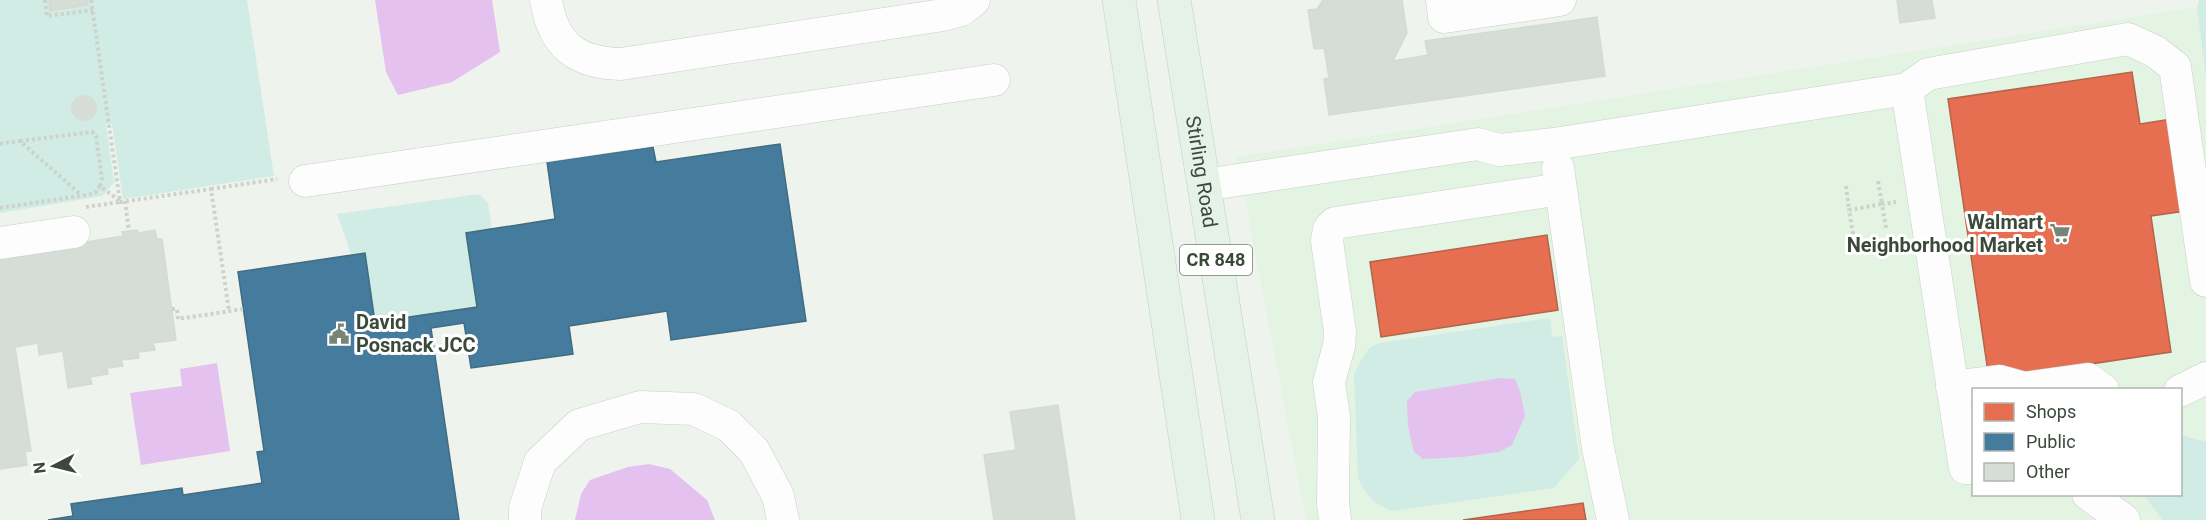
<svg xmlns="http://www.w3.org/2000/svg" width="2206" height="520" viewBox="0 0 2206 520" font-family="Roboto,sans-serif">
	<rect width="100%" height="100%" fill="#eef3ee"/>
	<path fill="#e3f4e2" d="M 2197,7 L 2206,78 L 2206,442 L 2181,435 L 2180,390 L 1974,390 L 1974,494 L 2144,495 L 2162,520 L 1306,520 L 1237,157 Z"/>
	<path fill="#d0ece5" d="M 0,0 L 247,0 L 274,176 L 123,199 L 112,124 L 106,124 L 114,183 L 102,196 L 0,213 Z
		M 2199,0 L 2206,0 L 2206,78 L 2197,7 Z
		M 479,194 L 488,203 L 492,229 L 466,233 L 477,307 L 375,322 L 337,214 Z
		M 1550,318 L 1552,337 L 1562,336 L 1579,459 L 1554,488 L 1392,511 L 1374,502 L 1364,490 L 1358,477 L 1354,374 L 1362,358 L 1370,347 L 1380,343 Z
		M 2181,435 L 2206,442 L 2206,520 L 2162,520 L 2144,495 L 2180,494 Z"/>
	<path fill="#e4c1ee" d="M 375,0 L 492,0 L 500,52 L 452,82 L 398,95 L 386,72 Z
		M 217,363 L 230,451 L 141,465 L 130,393 L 182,386 L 180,369 Z
		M 1501,378 L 1515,379 L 1520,391 L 1525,416 L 1512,445 L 1499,452 L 1462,457 L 1423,459 L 1414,452 L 1408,426 L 1407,401 L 1415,392 Z
		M 649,464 L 670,469 L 707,500 L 715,520 L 575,520 L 581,494 L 590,480 L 628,467 Z"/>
	<path fill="#e76f51" stroke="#b3644a" stroke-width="1.5" d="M 2132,72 L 2140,124 L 2171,119 L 2185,211 L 2151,216 L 2171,352 L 1989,379 L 1948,99 Z
		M 1547,235 L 1558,310 L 1381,337 L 1370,262 Z
		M 1583,503 L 1586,520 L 1463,520 Z"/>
	<path fill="#457b9d" stroke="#426c7f" stroke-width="1.5" d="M 780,144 L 806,321 L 671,340 L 667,311 L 569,326 L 573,354 L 471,368 L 464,323 L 431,328 L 459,520 L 48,520 L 73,516 L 71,504 L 182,488 L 183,495 L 262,483 L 257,452 L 264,451 L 238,272 L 365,253 L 375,322 L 477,307 L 466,233 L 555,219 L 547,162 L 653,147 L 656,162 Z"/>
	<path fill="#d6dcd6" stroke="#d4dbd4" stroke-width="1.5" d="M 49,0 L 87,0 L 88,5 L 50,11 Z
		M 1323,0 L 1402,0 L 1407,33 L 1393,61 L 1428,55 L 1425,41 L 1597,17 L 1605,76 L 1329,115 L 1324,79 L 1329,78 L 1324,48 L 1314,49 L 1308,10 L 1317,9 Z
		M 1897,0 L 1932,0 L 1935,18 L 1900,23 Z
		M72 108a12 12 0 1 1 24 0a12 12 0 1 1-24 0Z
		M 137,230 L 138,233 L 155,230 L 157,239 L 162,239 L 176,340 L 153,343 L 155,350 L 138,352 L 139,358 L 121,360 L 123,366 L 107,368 L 108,374 L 90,377 L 92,384 L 68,388 L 63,351 L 39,355 L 38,343 L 15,347 L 31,451 L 25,452 L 27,465 L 0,469 L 0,256 L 123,236 L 122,232 Z
		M 1058,405 L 1075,520 L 994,520 L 984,455 L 1016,450 L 1010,412 Z"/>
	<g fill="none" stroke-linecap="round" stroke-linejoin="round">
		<g stroke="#cacfca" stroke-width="33">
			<path id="minor" d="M 546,0 C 553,45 576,63 621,64 L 943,15 L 961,10 L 974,0
				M 1442,0 L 1444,17 L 1560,0
				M 1907,89 L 1928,74 L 2128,39 L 2156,52 L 2175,67 L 2206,281
				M 1558,168 L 1598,448 L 1613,520
				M 305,181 L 994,80
				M 1204,185 L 1478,144 L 1499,150 L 1554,144 L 1907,89 L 1965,468 L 1974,468
				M 0,243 L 74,232
				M 1952,387 L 1999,381 L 2024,388 L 2088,379 L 2103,390
				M 2180,391 L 2206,378
				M 2088,494 L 2124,520
				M 525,520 L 525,508 L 540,462 L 579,425 L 640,407 L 694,409 L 729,426 L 754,451 L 778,496 L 783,520
				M 1335,520 L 1333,503 L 1334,417 L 1329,382 L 1339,346 L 1340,332 L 1327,241 L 1329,229 L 1335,223 L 1561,189"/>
		</g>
		<g stroke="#bcd4be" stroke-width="34">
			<g id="major">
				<path d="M 1119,0 L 1198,520"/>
				<path id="s1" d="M 1174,0 L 1258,520"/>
			</g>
		</g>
		<path stroke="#ccd3cc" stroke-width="4" stroke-dasharray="3 3" stroke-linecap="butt" d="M 45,0 L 47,16 L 93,10
			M 91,0 L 120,202 L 211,189 L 229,311
			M 20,141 L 92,132 L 96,136 L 102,179 L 100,186
			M 0,144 L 20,141 L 81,195
			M 1846,186 L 1849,210
			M 211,189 L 277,179
			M 125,201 L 129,231
			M 86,207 L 120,202
			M 0,208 L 92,194 L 96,192 L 100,186 L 120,201
			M 1886,228 L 1882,204 L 1896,202
			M 1853,234 L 1849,210 L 1882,204 L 1878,181
			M 172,309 L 177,309 L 178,319 L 243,309"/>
		<use href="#minor" stroke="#fcfdfc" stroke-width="32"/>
		<use href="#major" stroke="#e6f1e7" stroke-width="33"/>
	</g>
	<defs>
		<g id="supermarket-bare" transform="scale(1.62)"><path d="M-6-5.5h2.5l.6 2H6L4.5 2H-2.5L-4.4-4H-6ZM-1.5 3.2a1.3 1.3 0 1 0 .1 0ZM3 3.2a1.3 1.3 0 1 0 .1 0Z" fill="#798478" stroke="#fff" stroke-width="2.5" paint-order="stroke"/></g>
		<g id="civic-bare" transform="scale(1.62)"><path d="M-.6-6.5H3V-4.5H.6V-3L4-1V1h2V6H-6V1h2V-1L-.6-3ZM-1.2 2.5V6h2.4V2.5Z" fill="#798478" stroke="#fff" stroke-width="2.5" paint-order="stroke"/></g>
	</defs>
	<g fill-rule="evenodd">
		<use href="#supermarket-bare" x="2060" y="233"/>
		<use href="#civic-bare" x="339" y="334"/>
	</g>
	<g text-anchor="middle" stroke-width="6" stroke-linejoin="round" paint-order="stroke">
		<rect fill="#fff" stroke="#758074" stroke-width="1.5" x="1180" y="245" width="72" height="30" rx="4.5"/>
		<g font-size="18" font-weight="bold" fill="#3a4939">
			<text x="1216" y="266">CR 848</text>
		</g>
		<g font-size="20" fill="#3a4939" stroke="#fff">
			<text dy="7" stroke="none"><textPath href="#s1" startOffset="174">Stirling Road</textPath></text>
		</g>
		<g font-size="20" font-weight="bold" fill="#3a4939" stroke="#fff" text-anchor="end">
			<text x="2043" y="229">Walmart<tspan x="2043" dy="23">Neighborhood Market</tspan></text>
			<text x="356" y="329" text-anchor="start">David<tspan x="356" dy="23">Posnack JCC</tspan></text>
		</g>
	</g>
	<rect x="1972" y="388" width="210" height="108" fill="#ffffff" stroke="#b0b6b0" stroke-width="1.5"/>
	<rect x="1984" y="403" width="30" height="18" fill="#e76f51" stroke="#b0b6b0" stroke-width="1.5"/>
	<text x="2026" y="418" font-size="18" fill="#3a4939">Shops</text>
	<rect x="1984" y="433" width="30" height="18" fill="#457b9d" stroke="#b0b6b0" stroke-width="1.5"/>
	<text x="2026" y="448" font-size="18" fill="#3a4939">Public</text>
	<rect x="1984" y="463" width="30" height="18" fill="#d6dcd6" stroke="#b0b6b0" stroke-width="1.5"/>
	<text x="2026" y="478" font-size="18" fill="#3a4939">Other</text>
	<g transform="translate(54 466) rotate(263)" stroke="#ffffff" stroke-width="4.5" paint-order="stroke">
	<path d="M0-4.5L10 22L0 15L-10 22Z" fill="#3a4939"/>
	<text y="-9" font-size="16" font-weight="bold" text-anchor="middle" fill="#3a4939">N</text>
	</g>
</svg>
